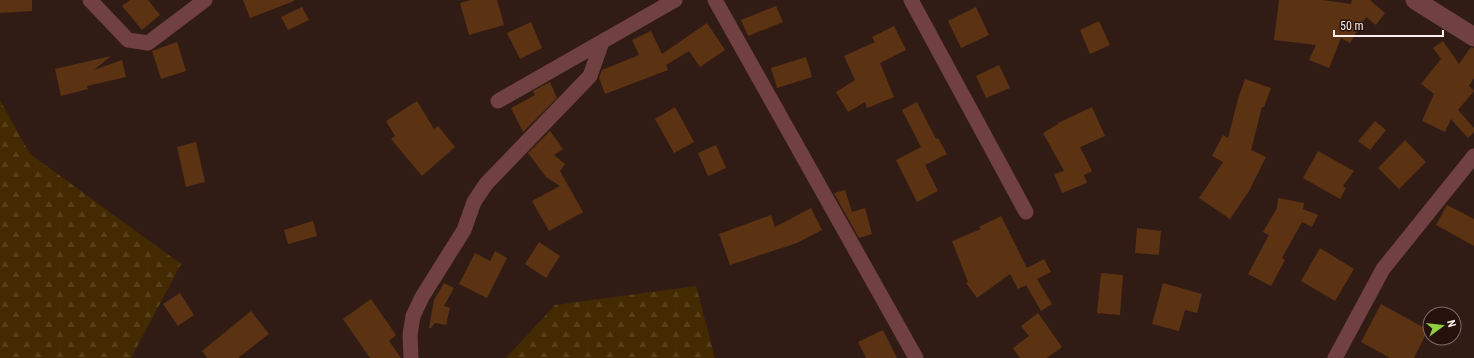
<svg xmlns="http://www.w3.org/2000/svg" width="1474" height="358" viewBox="0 0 1474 358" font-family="'Roboto Condensed',sans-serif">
	<defs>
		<pattern id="forest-firs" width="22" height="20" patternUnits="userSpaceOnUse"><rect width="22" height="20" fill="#432a00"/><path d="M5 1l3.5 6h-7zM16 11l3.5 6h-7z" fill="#563f19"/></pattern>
	</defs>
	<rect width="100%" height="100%" fill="#311c15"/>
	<path fill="url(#forest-firs)" d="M 0,100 L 30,154 L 181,264 L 131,358 L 0,358 Z
		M 696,286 L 715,358 L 506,358 L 555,305 Z"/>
	<path fill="#5b3212" d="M 0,0 L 32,0 L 32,11 L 0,13 Z
		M 130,0 L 148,0 L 160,15 L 142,30 L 122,6 Z
		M 243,0 L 294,0 L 294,1 L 250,18 Z
		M 471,0 L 497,0 L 504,25 L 469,35 L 460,3 Z
		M 1279,0 L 1322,0 L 1351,4 L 1352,0 L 1370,0 L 1385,13 L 1376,25 L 1366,17 L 1350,43 L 1341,38 L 1329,68 L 1309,60 L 1316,45 L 1274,40 Z
		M 776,6 L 783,22 L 748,36 L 741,20 Z
		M 302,7 L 309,20 L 288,30 L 281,17 Z
		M 976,7 L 989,35 L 961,48 L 948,21 Z
		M 1099,21 L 1110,45 L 1090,54 L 1080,30 Z
		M 531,22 L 542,48 L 520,59 L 507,33 Z
		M 707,23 L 725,50 L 700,67 L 689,51 L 666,65 L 668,70 L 605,94 L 599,78 L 602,70 L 639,55 L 632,40 L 651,31 L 662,54 Z
		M 894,26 L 906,50 L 880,63 L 894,97 L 867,108 L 865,102 L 848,112 L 836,92 L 855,80 L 844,56 L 875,42 L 872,37 Z
		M 1443,41 L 1459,64 L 1471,47 L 1474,48 L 1474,78 L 1469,86 L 1474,91 L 1458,110 L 1474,128 L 1474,132 L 1468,138 L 1451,119 L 1445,132 L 1422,121 L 1434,94 L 1421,84 L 1441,59 L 1433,48 Z
		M 177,42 L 186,71 L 161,79 L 152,51 Z
		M 111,56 L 94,70 L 122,60 L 126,77 L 87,86 L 88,89 L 61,96 L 55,69 Z
		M 806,57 L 812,77 L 777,88 L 771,68 Z
		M 999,65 L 1010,88 L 986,98 L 976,76 Z
		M 1245,79 L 1271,88 L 1264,107 L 1262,107 L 1251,150 L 1266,157 L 1249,191 L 1230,219 L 1199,198 L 1223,162 L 1212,156 L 1223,135 L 1228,138 L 1238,99 Z
		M 550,82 L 557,98 L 523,132 L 511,108 L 535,95 L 533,91 Z
		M 417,101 L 434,129 L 438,126 L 455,147 L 422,176 L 391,139 L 395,136 L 386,121 Z
		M 917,102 L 936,139 L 938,138 L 947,154 L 925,165 L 938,191 L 917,202 L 896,160 L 921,147 L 902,110 Z
		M 675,107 L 694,142 L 674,153 L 655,119 Z
		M 1092,107 L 1105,136 L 1080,147 L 1092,171 L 1084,175 L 1087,183 L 1062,193 L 1054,174 L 1064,171 L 1043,133 L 1058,124 L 1058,123 Z
		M 1375,121 L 1386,130 L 1370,150 L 1358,141 Z
		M 550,131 L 563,149 L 554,155 L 565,164 L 560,171 L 583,212 L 549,231 L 532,201 L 560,186 L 546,177 L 528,153 Z
		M 1405,140 L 1426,162 L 1399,189 L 1378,168 Z
		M 196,142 L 205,182 L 186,187 L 177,147 Z
		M 716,145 L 726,168 L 708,176 L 698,153 Z
		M 1318,151 L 1354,171 L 1343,186 L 1346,188 L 1340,199 L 1303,178 Z
		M 845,190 L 852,212 L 865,208 L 872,234 L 859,238 L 834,193 Z
		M 1278,198 L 1304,203 L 1303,209 L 1318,215 L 1312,227 L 1302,222 L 1282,258 L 1285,260 L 1271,286 L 1248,274 L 1269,235 L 1263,232 L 1277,208 Z
		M 1447,205 L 1474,219 L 1474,246 L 1436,225 Z
		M 811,208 L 822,230 L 797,243 L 730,265 L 719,234 L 771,215 L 775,227 Z
		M 1001,216 L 1027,268 L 1044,259 L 1051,272 L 1037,279 L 1052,304 L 1041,311 L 1026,285 L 1018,289 L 1010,274 L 977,298 L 966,283 L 968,282 L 952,241 L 981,229 L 979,227 Z
		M 313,221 L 317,236 L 288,244 L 284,230 Z
		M 1137,228 L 1161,231 L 1159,255 L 1135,253 Z
		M 539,242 L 560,256 L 546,278 L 525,264 Z
		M 1320,248 L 1354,269 L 1335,301 L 1301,281 Z
		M 495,251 L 507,258 L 487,298 L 459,284 L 475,253 L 490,261 Z
		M 1101,273 L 1123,275 L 1120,315 L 1097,313 Z
		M 444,283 L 454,288 L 444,306 L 450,308 L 446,325 L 435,323 L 431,328 L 429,328 L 434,300 Z
		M 1163,283 L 1202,294 L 1197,313 L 1185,310 L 1179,331 L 1152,324 Z
		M 180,293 L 194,315 L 178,326 L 163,304 Z
		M 371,299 L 396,335 L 389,341 L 401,358 L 370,358 L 343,319 Z
		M 1381,304 L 1428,330 L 1414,358 L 1390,358 L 1361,342 Z
		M 251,311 L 269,334 L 238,358 L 207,358 L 202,351 Z
		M 1038,313 L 1062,347 L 1047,358 L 1020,358 L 1013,348 L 1029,336 L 1021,326 Z
		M 883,330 L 897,358 L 866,358 L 858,342 Z"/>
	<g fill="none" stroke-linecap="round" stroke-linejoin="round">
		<path stroke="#714041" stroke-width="15" d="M 90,0 L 128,40 L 148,43 L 205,0
			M 715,0 L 916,358
			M 911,0 L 1026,212
			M 498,101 L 675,0
			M 411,358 L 410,335 L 413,316 L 422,297 L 464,230 L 474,202 L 486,184 L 590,76 L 602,42
			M 1335,358 L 1383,269 L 1474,156"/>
		<path stroke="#714041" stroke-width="19" d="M 1415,0 L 1474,37"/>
	</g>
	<g transform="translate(1442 326) rotate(75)"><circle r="19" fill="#26120c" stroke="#7c6a64"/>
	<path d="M0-3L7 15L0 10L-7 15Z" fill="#8fcd42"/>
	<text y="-6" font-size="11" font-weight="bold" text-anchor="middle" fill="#fcede9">N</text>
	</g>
	<path d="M1334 30v6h109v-6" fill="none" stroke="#fcede9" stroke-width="2"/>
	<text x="1340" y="30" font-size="12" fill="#fcede9" stroke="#26120c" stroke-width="3" paint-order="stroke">50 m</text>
</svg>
